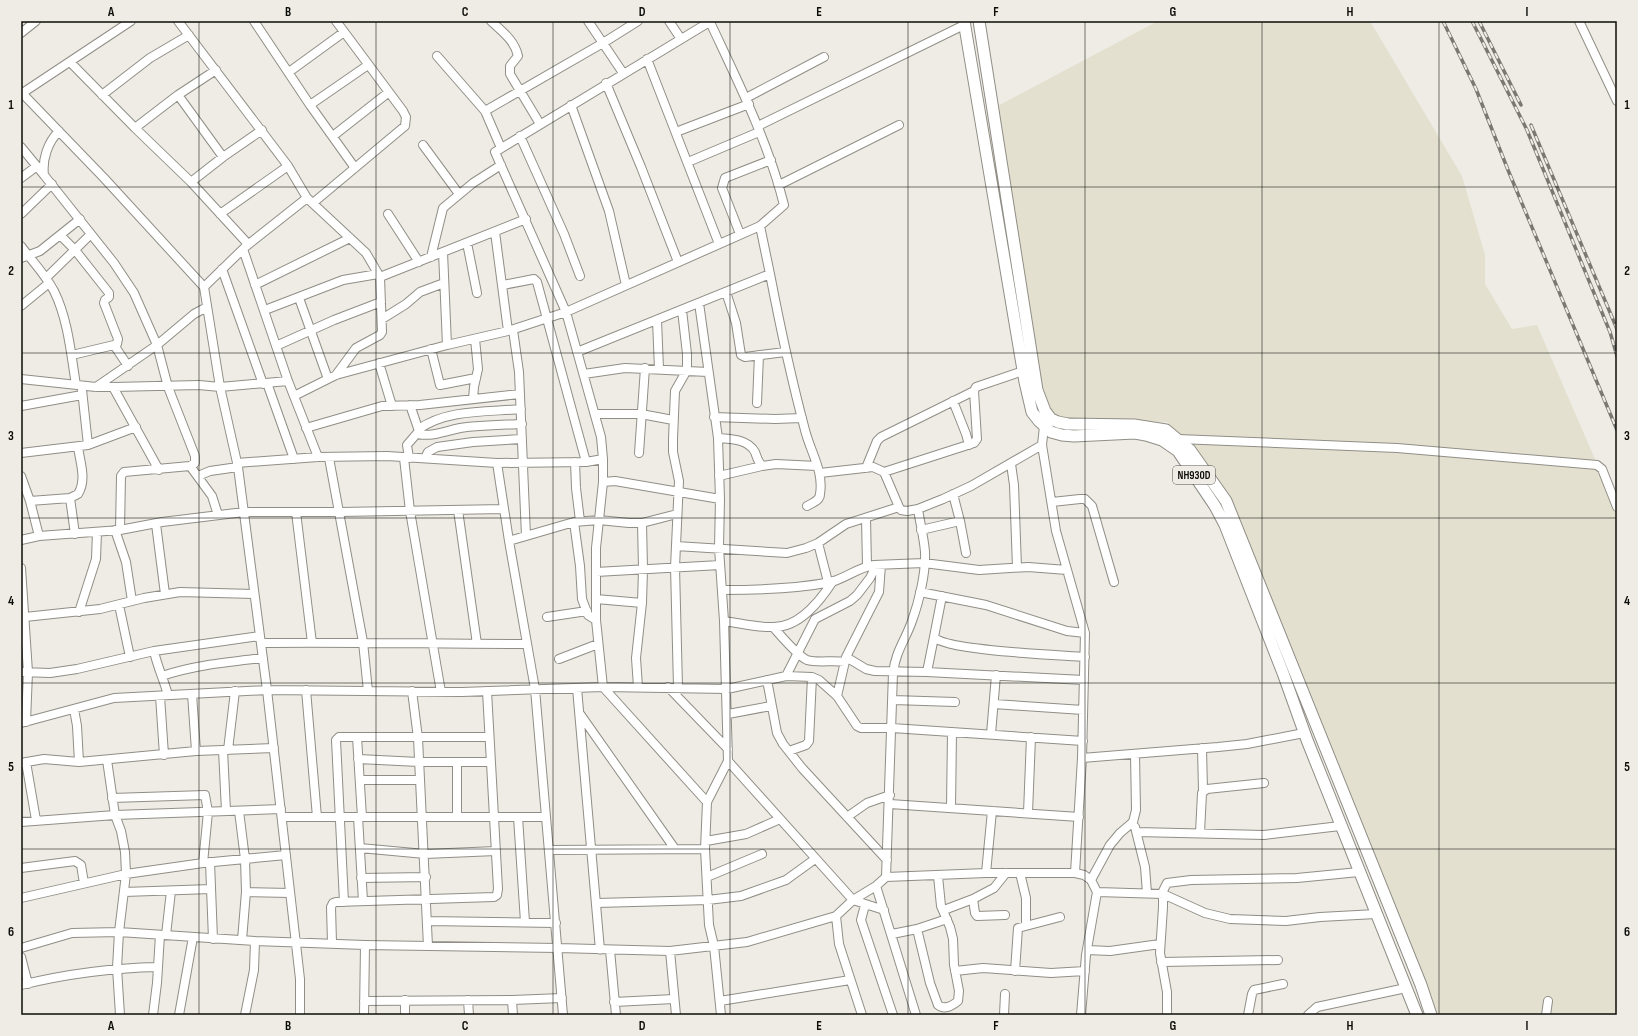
<svg xmlns="http://www.w3.org/2000/svg" width="1638" height="1036" viewBox="0 0 1638 1036" font-family="'Sofia Sans Condensed',sans-serif">
	<rect width="100%" height="100%" fill="#eeece4"/>
	<path fill="#e4e0d0" d="M 1158,21 L 1370,21 L 1462,176 L 1485,255 L 1485,284 L 1512,329 L 1537,325 L 1617,510 L 1617,1015 L 1432,1015 L 1237,522 L 1193,446 L 1167,422 L 1077,420 L 1054,416 L 1044,393 L 994,108 Z"/>
	<g fill="none" stroke-linecap="round" stroke-linejoin="round">
		<g stroke="#908e86" stroke-width="10">
			<path id="minor" d="M 178,21 L 288,166 L 307,198
				M 254,21 L 310,105 L 355,168
				M 491,21 C 502,31 515,41 518,56 L 510,66 L 510,74 L 540,124
				M 588,21 L 623,73
				M 669,21 L 681,39
				M 1579,21 L 1617,101
				M 710,22 C 738,82 768,141 784,205 L 760,226
				M 21,33 L 36,21
				M 437,56 L 485,111 L 501,148
				M 647,59 L 719,244
				M 70,62 L 135,128 L 191,182 L 248,244
				M 289,72 L 344,32
				M 606,83 L 641,167 L 678,262
				M 21,92 L 104,178 L 204,287 L 220,387 L 238,467 L 267,690 L 300,979 L 300,1015
				M 21,94 L 131,21
				M 102,95 L 150,58 L 189,35
				M 178,95 L 223,157
				M 746,98 L 824,57
				M 310,105 L 368,65
				M 571,105 L 609,211 L 626,285
				M 485,111 L 603,43 L 638,21
				M 758,126 L 964,25
				M 135,128 L 178,95 L 216,70
				M 59,131 C 48,142 42,159 44,175 L 114,263 L 134,293 L 157,345 L 168,387 L 195,456 L 195,463 L 190,466 L 124,472 L 121,476 L 120,530
				M 676,132 L 749,104
				M 333,136 L 389,92
				M 520,136 L 564,234 L 580,276
				M 423,145 L 459,194
				M 21,147 L 44,175
				M 688,162 L 759,132
				M 21,178 L 37,166
				M 191,182 L 223,157 L 262,130
				M 779,185 L 899,125
				M 313,203 L 405,126 L 406,117 L 403,111 L 336,21
				M 21,214 L 52,184
				M 220,214 L 288,166
				M 388,214 L 419,262
				M 495,232 L 508,331
				M 740,234 L 722,188 L 725,178 L 771,160
				M 61,236 L 75,250 L 109,293 L 109,297 L 105,300 L 104,303 L 118,339 L 117,344 L 114,345 L 72,355
				M 467,243 L 477,293
				M 21,246 C 32,261 45,274 54,291 C 68,319 71,354 76,385
				M 245,247 L 307,198 L 366,253 L 380,277
				M 443,252 L 447,345
				M 431,257 L 443,208 L 473,183 L 501,165
				M 21,258 L 40,251 L 80,219
				M 222,269 L 263,384
				M 46,278 L 91,234
				M 255,285 L 350,238
				M 503,285 L 534,279 L 537,282 L 586,462
				M 204,287 L 243,249 L 288,381 L 318,457
				M 726,292 L 736,323 L 741,355 L 745,357 L 785,352
				M 299,298 L 328,379
				M 699,303 L 718,438
				M 21,306 L 49,283
				M 265,310 L 343,280 L 378,274
				M 382,319 L 406,304 L 420,292 L 444,283
				M 657,320 L 659,369
				M 513,330 L 519,372 L 526,536
				M 114,345 L 128,366
				M 276,346 L 334,320 L 381,302
				M 431,349 L 440,385 L 476,378
				M 577,352 L 770,274 C 780,326 791,378 805,430 C 810,451 824,471 820,494 C 820,501 812,503 807,506
				M 379,363 L 392,406
				M 584,374 L 625,368 L 708,372
				M 336,375 L 356,348 L 380,335 L 382,332 L 380,277 L 526,219
				M 21,379 L 96,387 L 113,387 L 199,385 L 220,387 L 288,381
				M 267,383 L 294,459
				M 96,387 L 157,345 L 194,314 L 207,307
				M 113,387 L 159,470
				M 82,390 L 88,445
				M 294,396 L 336,375 L 447,345 L 508,331 L 566,312 L 760,226 L 770,274
				M 473,399 L 474,387 L 478,369 L 475,339
				M 953,401 L 966,434 L 969,445
				M 757,403 L 759,355
				M 21,406 L 82,395
				M 595,414 L 641,414 L 673,420
				M 714,417 L 775,419 L 802,418
				M 1047,423 L 1044,426 L 1042,445 L 1056,531 L 1085,633 L 1082,758 L 1075,873
				M 306,428 L 382,406 L 420,405 L 520,394
				M 419,429 C 447,409 488,412 521,409
				M 418,434 C 432,437 446,431 460,428 C 481,425 501,425 522,424
				M 1178,439 L 1397,448 L 1597,465 L 1602,469 L 1617,507
				M 21,453 L 88,445 L 136,427
				M 639,453 L 645,368
				M 329,458 L 363,642 L 368,691
				M 404,458 L 410,511 L 441,692
				M 409,458 L 407,445 L 419,431 L 410,405
				M 425,458 L 428,452 L 437,447 L 473,442 L 522,439
				M 575,462 L 576,488 L 580,521
				M 237,463 L 318,457 L 387,456 L 497,463 L 586,462 L 603,459
				M 497,463 L 509,541 L 535,689 L 563,1015
				M 1011,464 L 1014,485 L 1017,567
				M 190,466 L 212,496 L 218,515
				M 866,468 L 877,441 L 881,437 L 974,391
				M 884,472 L 974,443 L 977,439 L 974,391 L 976,387 L 1023,371
				M 820,473 L 873,467 L 884,472 L 899,507 L 901,510 L 907,511 L 918,509 L 943,499 L 971,486 L 1042,445
				M 21,476 L 30,501 L 39,536
				M 198,476 L 210,471 L 238,467
				M 719,476 L 762,466
				M 603,482 L 615,481 L 720,499 L 718,438 C 731,439 748,439 755,452 C 757,458 758,462 762,466 L 776,464 L 817,466
				M 953,494 L 960,521 L 966,553
				M 70,498 L 75,534
				M 720,499 L 719,548 L 724,621 L 728,761 L 853,900 L 884,910
				M 30,501 L 70,498 L 78,494 C 87,480 80,462 78,447
				M 1052,502 L 1080,499 L 1085,499 L 1092,506 L 1114,582
				M 458,510 L 477,644
				M 296,512 L 312,643
				M 866,518 L 867,566
				M 574,522 L 580,566 L 582,599 L 588,615 L 596,620
				M 156,524 L 165,594
				M 115,530 L 126,562 L 132,601
				M 921,530 L 960,521
				M 21,540 L 39,536 L 120,530 L 162,522 L 244,512 L 340,512 L 504,509
				M 509,541 L 574,522 L 599,520 L 629,523 L 642,523 L 677,514
				M 818,543 L 828,582
				M 676,546 L 787,553 L 806,548 L 818,543 L 846,524 L 899,507
				M 21,568 L 28,672 L 26,722
				M 596,572 L 720,565
				M 723,590 C 759,590 796,589 831,582 C 846,578 859,567 874,565 L 924,563 L 979,570 L 1028,567 L 1067,570
				M 920,592 L 986,605 L 1067,631 L 1085,633
				M 942,596 L 934,637 C 946,651 1061,655 1085,657
				M 596,599 L 642,603
				M 119,605 L 130,657
				M 79,612 L 96,559 L 97,532
				M 25,617 L 100,609 L 144,598 L 180,592 L 254,594
				M 547,617 L 587,611
				M 724,621 C 740,623 758,628 774,627 C 800,627 820,601 833,581
				M 774,628 C 781,636 798,656 807,660 C 817,663 833,660 845,662
				M 261,643 C 350,642 438,644 527,644
				M 154,651 C 157,666 164,680 168,695
				M 846,657 L 866,669 L 875,671 L 927,672 L 1084,680
				M 559,659 L 598,644
				M 21,672 L 50,673 L 77,669 L 154,651 L 260,636
				M 927,672 L 934,637
				M 162,676 C 194,665 229,662 263,658
				M 786,676 L 815,619 L 850,601 L 857,595 L 870,578 L 873,572 L 874,565
				M 767,680 L 777,733 L 783,744 L 802,768 L 887,860
				M 638,687 L 636,658 L 642,603 L 643,569 L 642,523
				M 668,687 L 728,749
				M 678,687 L 675,567 L 679,481 L 673,452 L 673,439 L 675,391 L 687,370 L 687,354 L 682,310
				M 577,688 L 600,950
				M 306,690 L 317,817
				M 412,691 L 418,738 L 428,946
				M 192,694 L 196,751
				M 160,696 L 164,755
				M 837,696 L 846,657 L 879,592 L 881,565
				M 893,700 L 955,702
				M 994,704 L 1083,710
				M 74,709 L 77,726 L 79,762
				M 580,714 L 675,849
				M 728,714 L 771,706
				M 21,723 L 114,698 L 267,690 L 462,692 L 603,687 L 727,689 L 786,676 L 812,677 L 819,680 L 837,696 L 857,726 L 861,728 L 892,728 L 1083,741
				M 991,734 L 996,675
				M 357,737 L 362,817
				M 1202,748 L 1203,791
				M 223,750 L 226,811
				M 228,750 L 235,691
				M 789,751 L 806,745 L 809,741 L 812,677
				M 1082,758 L 1218,747 L 1247,744 L 1304,733
				M 358,759 L 419,762 L 491,762
				M 26,762 L 36,820
				M 457,762 L 457,817
				M 21,763 L 44,759 L 79,762 L 196,751 L 274,748
				M 360,780 L 420,780
				M 112,798 L 205,795 L 208,812 L 203,863
				M 707,802 L 603,687 L 596,620 L 596,548 L 603,482 L 603,459 L 601,437 L 566,312 L 495,152 L 711,21
				M 890,804 L 1079,817
				M 951,808 L 952,732
				M 239,811 L 245,859 L 246,892 L 242,940
				M 1028,813 L 1031,737
				M 282,817 L 546,817
				M 358,817 L 363,901
				M 518,817 L 525,922
				M 847,817 L 867,803 L 890,795
				M 21,822 L 115,815 L 281,809
				M 1135,827 L 1145,867 L 1147,893
				M 1137,832 L 1264,835 L 1340,826
				M 1200,833 L 1202,793 L 1207,789 L 1264,783
				M 706,841 L 746,834 L 780,819
				M 360,848 L 425,854 L 496,851
				M 549,850 L 705,849
				M 210,862 L 213,939
				M 21,868 L 75,861 L 81,865 L 84,883
				M 986,873 L 992,811
				M 1020,873 L 1026,898 L 1026,925
				M 707,877 L 762,854
				M 886,877 L 893,673 C 896,650 905,641 912,621 C 919,602 926,572 925,552 C 924,538 920,523 918,509
				M 361,878 L 426,877
				M 1091,880 L 1110,845 L 1120,833 L 1133,822 L 1136,810 L 1135,754
				M 876,886 L 916,1015
				M 124,892 L 211,889
				M 246,892 L 290,893
				M 1097,892 L 1163,894 L 1205,913 L 1230,919 L 1286,921 L 1320,917 L 1376,914
				M 21,898 L 126,874 L 125,852 L 121,831 L 115,815 L 107,760
				M 973,899 L 975,913 L 977,916 L 1005,915
				M 344,902 L 336,740 L 339,737 L 489,737
				M 597,903 L 708,900 L 741,896 L 786,880 L 815,859
				M 865,905 L 861,920 L 893,1015
				M 944,910 L 973,899 L 994,888 L 1006,873
				M 836,916 L 839,944 L 862,1015
				M 427,921 L 556,923
				M 917,929 L 930,983 L 938,1005 C 944,1010 952,1006 958,1001 L 959,991 L 954,965 L 953,939 L 950,927 L 941,906 L 938,876
				M 892,934 L 917,929 L 947,919
				M 166,935 L 171,891
				M 332,943 L 331,907 L 333,903 L 336,902 L 494,897 L 497,895 L 498,889 L 487,691
				M 21,948 L 72,933 L 119,932 L 255,941 L 365,945 L 558,948 L 670,951 L 747,942 L 836,916 L 853,900 L 876,886 L 886,877 L 986,873 L 1075,873 L 1084,875 L 1091,880 L 1097,892 L 1086,955 L 1081,1015
				M 610,950 L 616,1015
				M 1087,950 L 1110,951 L 1160,944
				M 670,951 L 676,1015
				M 21,957 L 28,984
				M 1161,962 L 1278,960
				M 955,971 L 983,968 L 1051,973 L 1085,971
				M 1015,971 L 1018,928 L 1060,917
				M 21,985 C 66,974 112,968 158,967
				M 405,1000 L 405,1015
				M 468,1000 L 469,1015
				M 364,1001 L 512,1000
				M 720,1001 L 850,980
				M 614,1002 L 674,999
				M 120,1015 L 117,968 L 119,932 L 126,874 L 203,863 L 286,855
				M 153,1015 L 157,983 L 160,935
				M 179,1015 L 193,937
				M 245,1015 L 254,970 L 255,941
				M 364,1015 L 365,945
				M 513,1015 L 512,1000 L 562,998
				M 721,1015 L 714,946 L 709,925 L 705,849 L 707,802 L 728,761
				M 1004,1015 L 1005,994
				M 1167,1015 L 1167,992 L 1160,953 L 1163,907 L 1163,891 L 1167,883 L 1191,880 L 1297,878 L 1359,872
				M 1248,1015 L 1252,994 L 1254,990 L 1283,984
				M 1308,1015 L 1317,1007 L 1406,988
				M 1546,1015 L 1548,1001"/>
		</g>
		<g stroke="#908e86" stroke-width="13">
			<path id="highway" d="M 964,21 L 1025,382 L 1032,412 L 1039,421 L 1051,432 L 1062,435 L 1074,436 L 1135,433 L 1146,435 L 1162,440 L 1178,451 L 1215,506 L 1225,525 L 1283,673 L 1307,740 L 1417,1015
				M 979,21 L 1037,390 L 1045,411 L 1051,419 L 1058,422 L 1068,424 L 1134,425 L 1166,430 L 1190,450 L 1226,501 L 1421,985 L 1431,1015"/>
		</g>
		<use href="#minor" stroke="#fff" stroke-width="8"/>
		<use href="#highway" stroke="#fff" stroke-width="11"/>
		<g stroke="#797873" stroke-width="3.5">
			<path id="rail" d="M 1443,21 L 1476,89 L 1508,170 L 1617,430
				M 1472,21 L 1527,130 L 1610,332 L 1617,356
				M 1479,21 L 1521,105
				M 1531,125 L 1617,329"/>
		</g>
		<use href="#rail" stroke="#eeece4" stroke-width="2" stroke-dasharray="6" stroke-linecap="butt"/>
	</g>
	<path fill="none" stroke="#0c0c09" stroke-width="1" stroke-opacity="0.55" d="M 199,21 L 199,1015M 376,21 L 376,1015M 553,21 L 553,1015M 730,21 L 730,1015M 908,21 L 908,1015M 1085,21 L 1085,1015M 1262,21 L 1262,1015M 1439,21 L 1439,1015M 21,187 L 1617,187M 21,353 L 1617,353M 21,518 L 1617,518M 21,683 L 1617,683M 21,849 L 1617,849"/>
	<g text-anchor="middle" stroke-width="3.5" stroke-linejoin="round" paint-order="stroke">
		<rect fill="#eeece4" stroke="#504f4b" stroke-width="1" x="1173" y="466" width="42" height="18" rx="3"/>
		<g font-size="11" font-weight="bold" fill="#0c0c09">
			<text x="1194" y="479">NH930D</text>
		</g>
	</g>
	<rect width="1638" height="1036" fill="none" stroke="#eeece4" stroke-width="44"/>
	<rect x="22" y="22" width="1594" height="992" fill="none" stroke="#0c0c09" stroke-width="1.5"/>
	<g font-size="13" text-anchor="middle" font-weight="bold" fill="#0c0c09">
		<text x="111" y="16">A</text>
		<text x="288" y="16">B</text>
		<text x="465" y="16">C</text>
		<text x="642" y="16">D</text>
		<text x="819" y="16">E</text>
		<text x="996" y="16">F</text>
		<text x="1173" y="16">G</text>
		<text x="1350" y="16">H</text>
		<text x="1527" y="16">I</text>
		<text x="11" y="109">1</text>
		<text x="1627" y="109">1</text>
		<text x="11" y="275">2</text>
		<text x="1627" y="275">2</text>
		<text x="11" y="440">3</text>
		<text x="1627" y="440">3</text>
		<text x="11" y="605">4</text>
		<text x="1627" y="605">4</text>
		<text x="11" y="771">5</text>
		<text x="1627" y="771">5</text>
		<text x="11" y="936">6</text>
		<text x="1627" y="936">6</text>
		<text x="111" y="1030">A</text>
		<text x="288" y="1030">B</text>
		<text x="465" y="1030">C</text>
		<text x="642" y="1030">D</text>
		<text x="819" y="1030">E</text>
		<text x="996" y="1030">F</text>
		<text x="1173" y="1030">G</text>
		<text x="1350" y="1030">H</text>
		<text x="1527" y="1030">I</text>
	</g>
</svg>
